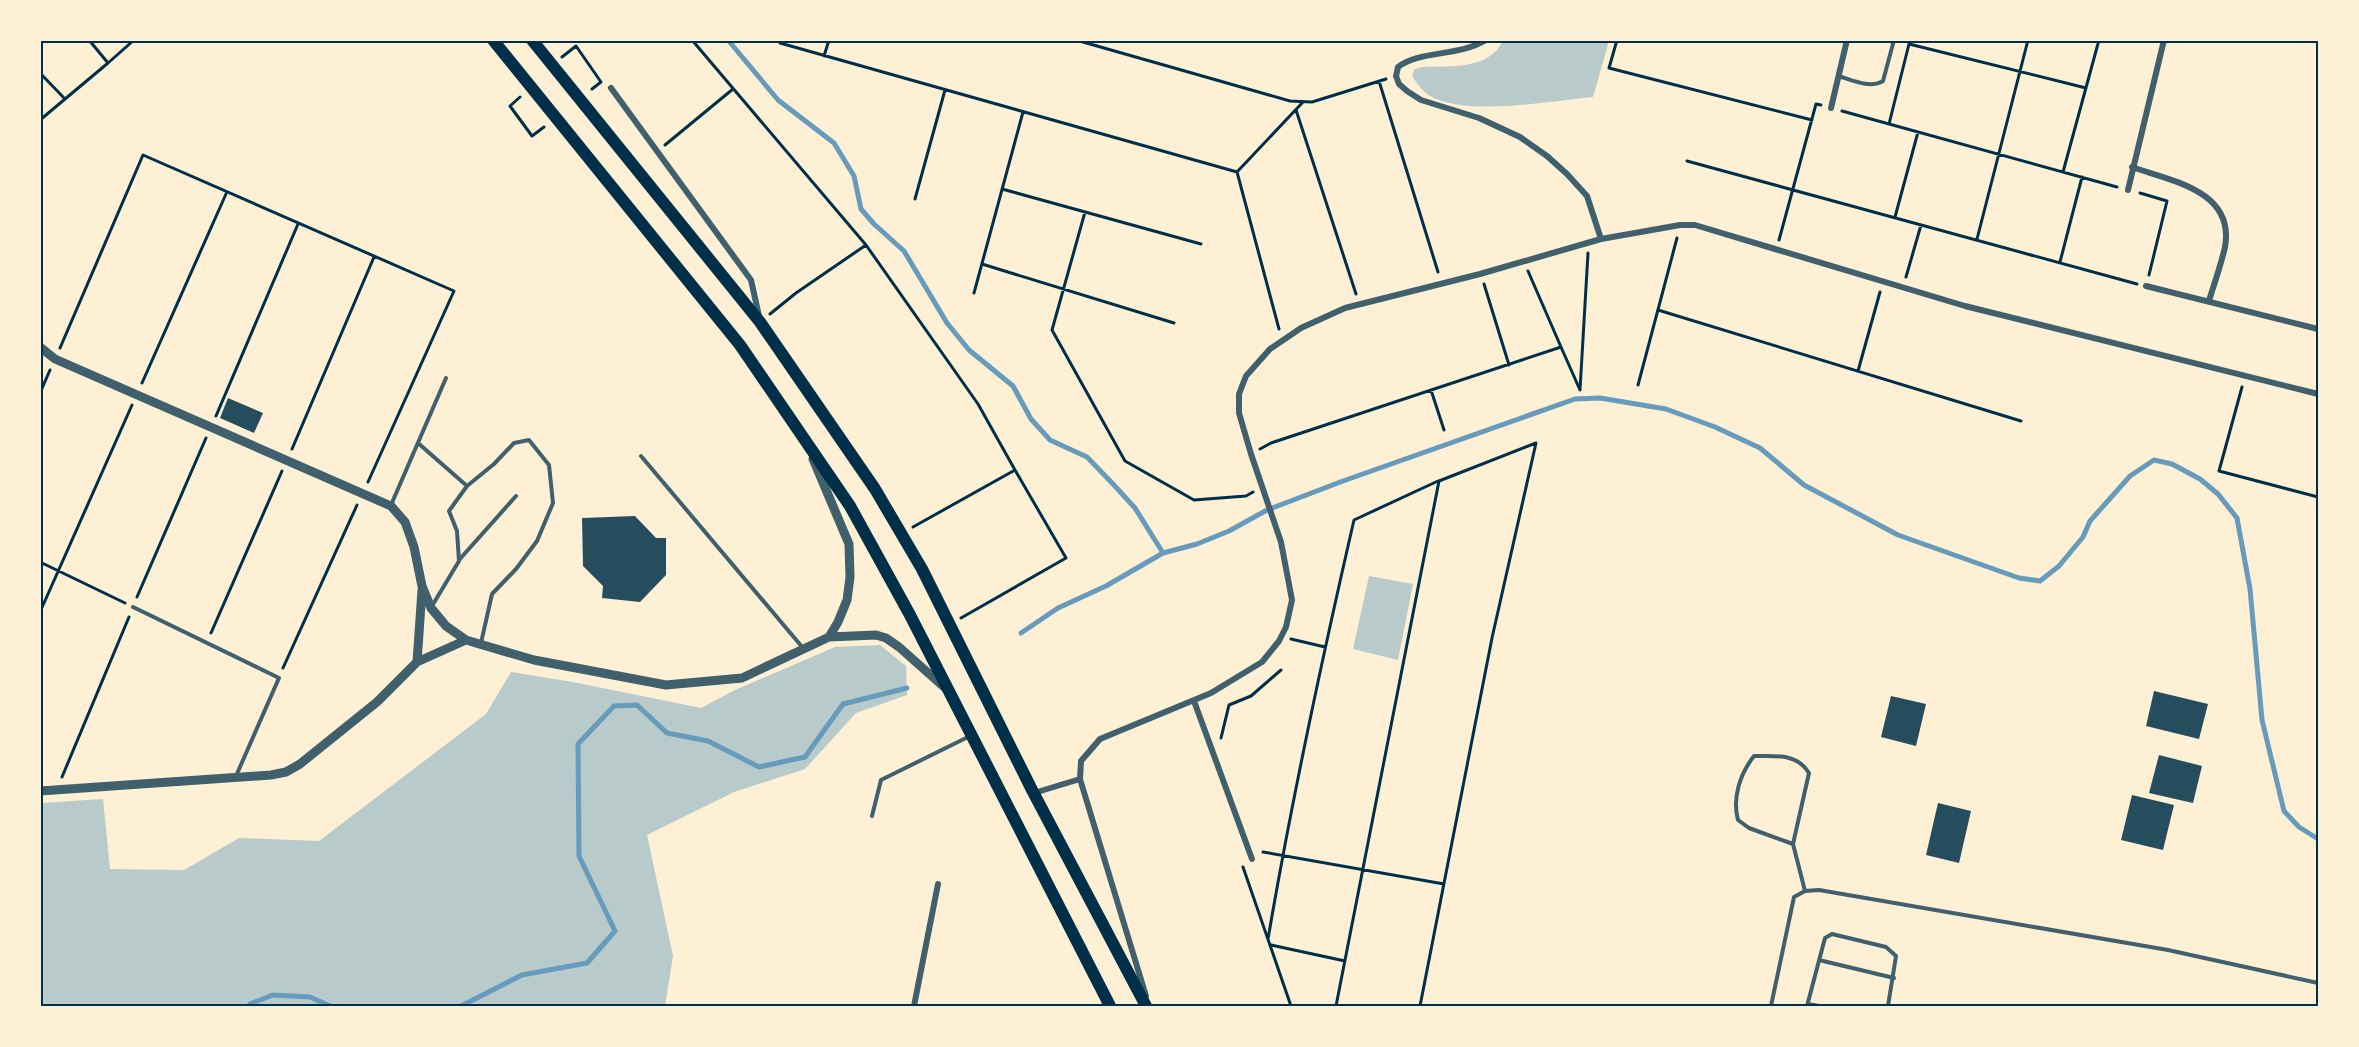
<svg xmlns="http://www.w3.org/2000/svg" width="2359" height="1047" viewBox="0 0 2359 1047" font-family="Raleway,sans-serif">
	<rect width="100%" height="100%" fill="#fdf0d5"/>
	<path fill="#b9caca" d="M 1503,41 L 1609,41 L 1593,97 C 1550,101 1467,117 1430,96 C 1422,91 1416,83 1412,75 L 1415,69 L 1422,67 C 1451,66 1488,70 1503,41 Z
		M 1369,576 L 1413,584 L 1398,660 L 1353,649 Z
		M 880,645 L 906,666 L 907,695 L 856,713 L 805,769 L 734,792 L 647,835 L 673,956 L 665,1006 L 41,1006 L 41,803 L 103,799 L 110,869 L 184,870 L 239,838 L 319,841 L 486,714 L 511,672 L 573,682 L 701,708 L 735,690 L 835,647 Z"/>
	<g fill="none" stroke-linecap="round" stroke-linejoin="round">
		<path stroke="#669bbc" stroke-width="5" d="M 728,40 L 778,100 L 834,143 L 854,176 L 861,209 L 874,224 L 904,251 L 947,323 L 969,350 L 1013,386 L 1031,419 L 1050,440 L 1087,457 L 1113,484 L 1135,508 L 1163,553
			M 1021,633 L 1058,608 L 1106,586 L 1163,553 L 1197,544 L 1229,531 L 1267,510 L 1343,481 L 1575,399 L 1600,398 L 1666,409 L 1715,427 L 1760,448 L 1804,485 L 1898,535 L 2019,578 L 2040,581 L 2059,566 L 2083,537 L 2090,521 L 2130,476 L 2154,460 L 2172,464 L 2200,479 L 2218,494 L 2237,518 L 2250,589 L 2262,720 L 2284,811 L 2299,827 L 2318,839
			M 251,1006 L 250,1004 L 273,995 L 310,997 L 330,1006
			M 461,1006 L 522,975 L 587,963 L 615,931 L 579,856 L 578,744 L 614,706 L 637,705 L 667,733 L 708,741 L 759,767 L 805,757 L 843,704 L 907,688"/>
	</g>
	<path fill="#264d5e" d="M 228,398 L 263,413 L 254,433 L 220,418 Z
		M 635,516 L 656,538 L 666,538 L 666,575 L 640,602 L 602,598 L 603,586 L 583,566 L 582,518 Z
		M 2154,691 L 2208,704 L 2199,739 L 2146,726 Z
		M 1891,696 L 1926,704 L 1916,746 L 1881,737 Z
		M 2159,755 L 2202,766 L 2193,803 L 2149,793 Z
		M 2132,795 L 2174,805 L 2163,850 L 2121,840 Z
		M 1938,803 L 1971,811 L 1959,863 L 1926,855 Z"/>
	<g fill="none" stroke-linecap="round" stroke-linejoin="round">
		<path stroke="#003049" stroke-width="3" d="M 692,40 L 866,245 L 978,404 L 1015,470
			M 1076,40 L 1290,101 L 1312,102 L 1386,79
			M 1617,40 L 1609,68 L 1812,120
			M 780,43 L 1237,172 L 1279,329
			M 1909,44 L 2086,88
			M 824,56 L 829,40
			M 562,57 L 576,46 L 601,82 L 592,89
			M 108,63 L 134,40
			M 40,73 L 65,99
			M 1379,81 L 1438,272
			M 520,97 L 510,106 L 532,136 L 544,127
			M 1296,110 L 1356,294
			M 1842,111 L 2117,187
			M 40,120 L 108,63 L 89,40
			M 1889,124 L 1910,40
			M 665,145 L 733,89
			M 1687,161 L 2137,284
			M 1237,172 L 1303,102
			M 2063,172 L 2099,40
			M 1002,189 L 1201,244
			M 2140,193 L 2167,201 L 2149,275
			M 915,199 L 945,90
			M 1085,212 L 1052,330 L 1125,461 L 1194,500 L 1246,496 L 1253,492
			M 1895,217 L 1918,132
			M 1977,239 L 2028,40
			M 1779,240 L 1816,104 L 1821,105
			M 2060,262 L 2082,177
			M 982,264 L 1174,323
			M 1906,277 L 1921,225
			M 1484,284 L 1509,365
			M 974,293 L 1023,112
			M 1658,310 L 2021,421
			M 770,314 L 796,293 L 866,245
			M 1561,347 L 1580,390 L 1588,253
			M 60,348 L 143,155 L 454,291 L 368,482
			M 1858,371 L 1880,292
			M 142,383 L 226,194
			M 1638,385 L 1677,238
			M 2242,387 L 2219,471 L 2318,497
			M 1431,390 L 1444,430
			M 40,393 L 50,370
			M 216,416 L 298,224
			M 292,449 L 374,257
			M 1260,449 L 1271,443 L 1561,347 L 1528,271
			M 913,527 L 1015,470 L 1066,558 L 961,618
			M 40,562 L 125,603
			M 137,597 L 206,438
			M 40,612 L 132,405
			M 211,633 L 282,471
			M 1291,639 L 1325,647
			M 283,668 L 357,505
			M 1221,738 L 1229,705 L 1251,696 L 1281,670
			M 62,777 L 129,617
			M 1263,852 L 1444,884
			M 1243,867 L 1291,1006
			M 1268,939 C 1292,798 1322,659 1354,520 L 1438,481
			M 1271,945 L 1345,961
			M 1336,1006 C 1372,831 1403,656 1439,481 L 1536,443 L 1492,638 L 1420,1006"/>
		<path stroke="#3f606c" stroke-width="4" d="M 1838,76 C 1852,80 1870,89 1883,81 L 1894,40
			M 418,443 L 467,486
			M 641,456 L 803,648
			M 391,505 L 446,378
			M 459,560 L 516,496
			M 432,606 L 459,561 L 457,531 L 449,511 L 467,486 L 494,464 L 514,443 L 529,440 L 549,465 L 553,503 L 537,541 L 516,569 L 492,594 L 481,643
			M 133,607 L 279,678 L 236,776
			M 872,816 L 881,780 L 970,736
			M 1793,844 L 1749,828 L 1738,820 C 1732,798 1740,774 1754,756 C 1775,756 1797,753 1809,773 L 1793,844 L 1805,891
			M 1819,960 L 1894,978
			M 1808,1004 L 1819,1006
			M 1771,1006 L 1794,897 L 1805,891 L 1819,890 L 2168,950 L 2318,983
			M 1807,1006 L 1825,938 L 1832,934 L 1886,947 L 1896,956 L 1888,1006"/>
		<path stroke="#3f606c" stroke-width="6" d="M 1486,40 C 1458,57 1420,50 1398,67 L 1396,76 L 1399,84 L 1407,91 L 1421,100 L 1479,118 L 1520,137 L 1547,156 L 1567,174 L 1587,196 L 1601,239
			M 611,88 L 751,280 L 759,316
			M 1831,108 L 1847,40
			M 2132,167 C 2172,181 2235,191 2225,247 C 2221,265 2214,284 2209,301
			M 2128,190 L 2164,40
			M 2146,286 L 2318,329
			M 1194,701 L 1252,859
			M 1034,793 L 1080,779
			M 1146,996 L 1080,779 L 1081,761 L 1100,739 L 1211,693 L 1262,662 L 1279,641 L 1286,627 L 1292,600 L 1281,542 L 1251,454 L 1239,413 L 1239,394 L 1246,376 L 1270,349 L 1301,328 L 1345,308 L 1480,274 L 1601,239 L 1680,225 L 1695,225 L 1965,306 L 2318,394
			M 914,1006 L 938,884"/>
		<path stroke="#3f606c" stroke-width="9" d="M 40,347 L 55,359 L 391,506 L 405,522 L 414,547 L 422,586 L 431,608 L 446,626 L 466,640 L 534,660 L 666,685 L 742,678 L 829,637 L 876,635 L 886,638 L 899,647 L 944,687
			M 813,459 L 849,544 L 850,577 L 847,600 L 838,622 L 829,637
			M 417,662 L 422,590
			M 40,791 L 271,775 L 286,772 L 300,764 L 377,702 L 417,662 L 466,640"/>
		<path stroke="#003049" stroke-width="12" d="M 493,40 L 740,345 L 850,506 L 910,615 L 1110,1006
			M 532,40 L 760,322 L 875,489 L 922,569 L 1032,790 L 1146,1006"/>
	</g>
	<rect width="2359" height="1047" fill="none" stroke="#fdf0d5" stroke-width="84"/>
	<rect x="42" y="42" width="2275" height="963" fill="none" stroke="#003049" stroke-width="2"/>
</svg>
